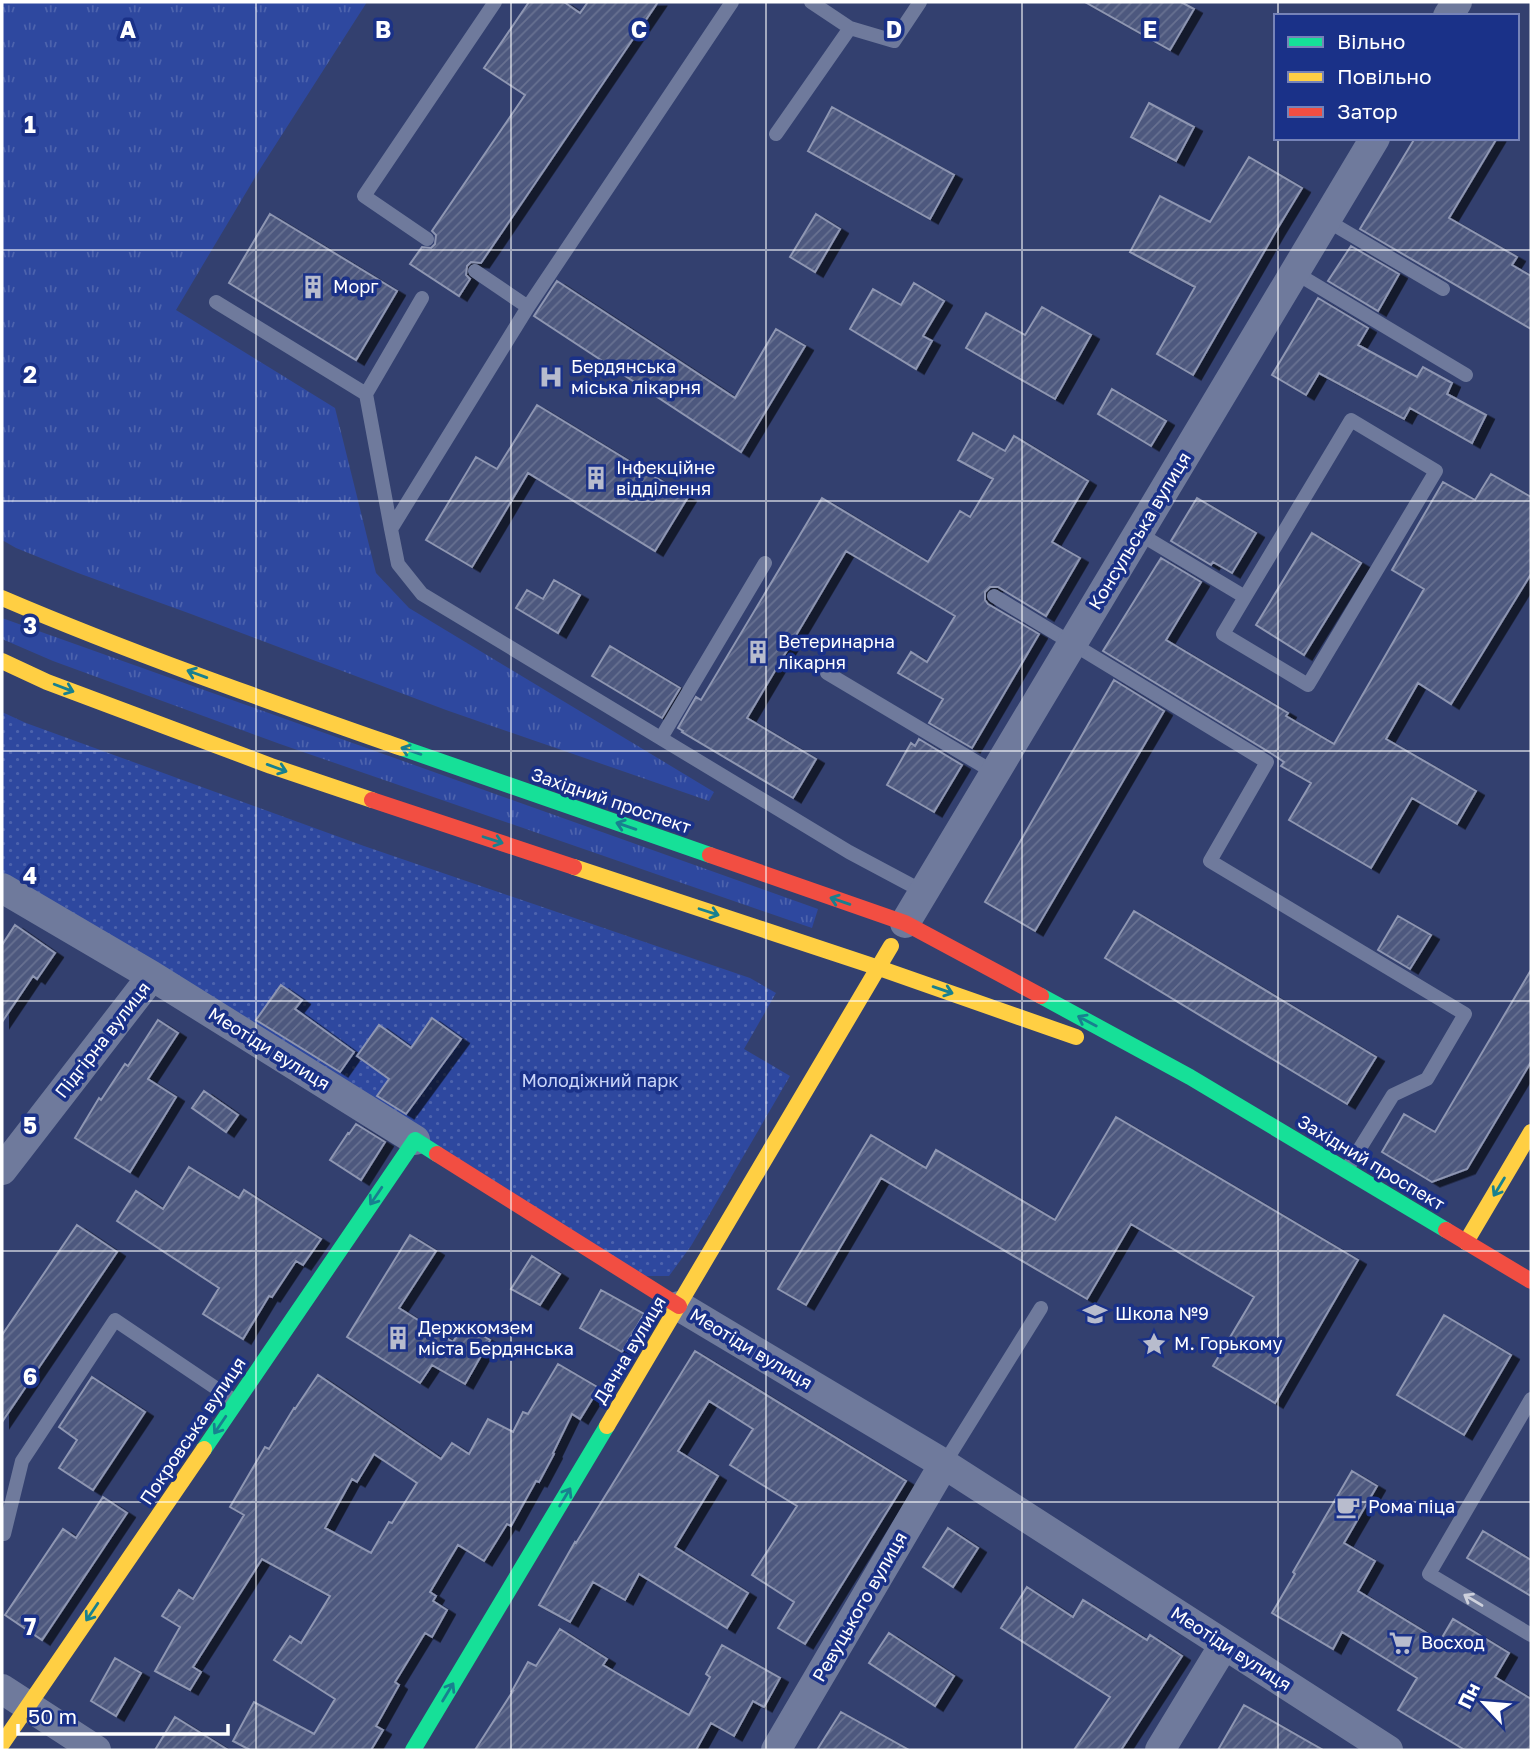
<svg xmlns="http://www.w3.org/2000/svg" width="1533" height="1752" viewBox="0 0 1533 1752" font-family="'Golos Text',sans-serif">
	<defs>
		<pattern id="grass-tufts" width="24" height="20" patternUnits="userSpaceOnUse" patternTransform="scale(1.75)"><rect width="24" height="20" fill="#2e489f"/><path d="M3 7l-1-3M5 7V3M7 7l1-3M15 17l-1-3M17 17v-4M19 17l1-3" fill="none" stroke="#4d63ad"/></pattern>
		<pattern id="park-dots" width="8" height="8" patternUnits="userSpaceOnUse" patternTransform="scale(1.75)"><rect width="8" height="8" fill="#2e489f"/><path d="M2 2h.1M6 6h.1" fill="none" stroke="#4d63ad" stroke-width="1.8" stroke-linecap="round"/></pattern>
		<pattern id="building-hatch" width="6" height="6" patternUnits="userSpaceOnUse" patternTransform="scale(1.75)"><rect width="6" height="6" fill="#4d587e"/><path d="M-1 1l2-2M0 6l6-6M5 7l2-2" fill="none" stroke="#687191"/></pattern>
		<filter id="shadow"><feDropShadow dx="8" dy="4.5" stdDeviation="0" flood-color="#0009"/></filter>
	</defs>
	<rect width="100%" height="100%" fill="#33406f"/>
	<path fill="url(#grass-tufts)" d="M 2,2 L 367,2 L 260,169 L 176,310 L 335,408 L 376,573 L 409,608 L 714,792 L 709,801 L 446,710 L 191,614 L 78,573 L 16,548 L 2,540 Z
		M 2,618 L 818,909 L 812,928 L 280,744 L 53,661 L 2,639 Z"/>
	<path fill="url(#park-dots)" d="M 2,712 L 26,723 L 364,846 L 750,978 L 776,993 L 744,1049 L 790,1076 L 691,1246 L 669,1276 L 637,1276 L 2,888 Z"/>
	<path fill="url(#building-hatch)" stroke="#8e96b2" stroke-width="2" fill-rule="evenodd" filter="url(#shadow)" d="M 529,2 L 564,2 L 580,13 L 588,2 L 658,2 L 481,263 L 471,262 L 467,266 L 466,275 L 470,279 L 459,296 L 410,264 L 422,247 L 431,248 L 435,244 L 436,235 L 432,231 L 525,95 L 484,68 Z
		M 1085,2 L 1181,2 L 1194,9 L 1170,50 Z
		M 1149,103 L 1194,127 L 1176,161 L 1131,137 Z
		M 832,107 L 954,175 L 930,219 L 808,151 Z
		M 1415,138 L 1497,138 L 1449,218 L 1517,257 L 1512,265 L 1531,276 L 1531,329 L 1360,229 Z
		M 1249,157 L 1302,188 L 1276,231 L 1193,375 L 1157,354 L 1195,287 L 1130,252 L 1160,196 L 1210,222 Z
		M 270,214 L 397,291 L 356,360 L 229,283 Z
		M 816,214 L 840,229 L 815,272 L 790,257 Z
		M 1351,246 L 1399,274 L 1378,311 L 1328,281 Z
		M 557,281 L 735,398 L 776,329 L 805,346 L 741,452 L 534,316 Z
		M 914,283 L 944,301 L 923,336 L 932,341 L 916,369 L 850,329 L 873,289 L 901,305 Z
		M 1318,298 L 1368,328 L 1358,345 L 1417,377 L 1423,367 L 1452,383 L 1447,394 L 1486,415 L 1472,443 L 1410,408 L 1404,419 L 1319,373 L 1306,395 L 1272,375 Z
		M 1042,307 L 1091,335 L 1055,399 L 966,348 L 986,313 L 1025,335 Z
		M 1112,389 L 1166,421 L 1151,446 L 1098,414 Z
		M 537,405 L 688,497 L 655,551 L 528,473 L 472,567 L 426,540 L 476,457 L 497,469 Z
		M 973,433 L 1005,451 L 1014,436 L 1088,481 L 1052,542 L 1080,558 L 1046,616 L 998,587 L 990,587 L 985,592 L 985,600 L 988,604 L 1039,634 L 972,748 L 929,723 L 943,699 L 898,673 L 911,652 L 927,662 L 955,616 L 846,551 L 747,718 L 816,759 L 793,798 L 682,732 L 683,731 L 678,728 L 696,697 L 701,700 L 822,498 L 928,562 L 960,511 L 970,517 L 993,479 L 958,460 Z
		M 1491,474 L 1531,497 L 1531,574 L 1451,704 L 1418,683 L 1386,739 L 1476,791 L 1457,824 L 1412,798 L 1371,868 L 1289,820 L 1311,783 L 1281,766 L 1284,762 L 1272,754 L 1103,651 L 1161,558 L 1201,582 L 1166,640 L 1288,713 L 1286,716 L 1334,744 L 1424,589 L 1392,570 L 1443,482 L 1475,500 Z
		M 1197,498 L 1256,533 L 1232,573 L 1213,562 L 1211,565 L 1171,541 Z
		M 1312,533 L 1361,563 L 1304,655 L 1256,625 Z
		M 554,580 L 580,595 L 558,633 L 516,608 L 527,590 L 543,599 Z
		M 610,646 L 680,688 L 662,718 L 592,676 Z
		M 1114,680 L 1164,711 L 1035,931 L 985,902 Z
		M 919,739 L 962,765 L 934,812 L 887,785 L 911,743 L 915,746 Z
		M 1134,911 L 1376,1057 L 1347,1104 L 1105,958 Z
		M 1398,916 L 1431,935 L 1410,969 L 1378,950 Z
		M 15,925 L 55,953 L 37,979 L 33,976 L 2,1022 L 2,945 Z
		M 1531,970 L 1531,1062 L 1467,1169 L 1432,1182 L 1382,1152 L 1404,1114 L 1435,1132 Z
		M 281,985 L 302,1000 L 295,1009 L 354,1052 L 340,1072 L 256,1020 Z
		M 432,1018 L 461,1039 L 406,1114 L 377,1096 L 389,1079 L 357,1056 L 379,1025 L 411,1048 Z
		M 158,1020 L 178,1033 L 148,1079 L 176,1097 L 130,1172 L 75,1138 L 99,1098 L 101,1100 L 125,1064 L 128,1066 Z
		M 204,1091 L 238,1115 L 226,1132 L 192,1108 Z
		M 1116,1117 L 1358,1260 L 1275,1403 L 1213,1366 L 1254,1297 L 1131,1224 L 1087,1299 L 881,1178 L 806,1305 L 778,1289 L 871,1135 L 926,1168 L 936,1150 L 1055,1220 Z
		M 356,1124 L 385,1142 L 361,1180 L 330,1160 L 348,1133 L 349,1134 Z
		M 189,1167 L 239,1198 L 244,1190 L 321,1239 L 303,1265 L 296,1261 L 272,1297 L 269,1296 L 243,1339 L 203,1314 L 219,1288 L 117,1221 L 136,1191 L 163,1209 Z
		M 77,1225 L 117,1252 L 2,1422 L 2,1335 Z
		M 410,1235 L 436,1251 L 399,1308 L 453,1342 L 464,1324 L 490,1340 L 465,1384 L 432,1365 L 420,1383 L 347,1337 Z
		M 532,1256 L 560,1274 L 540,1305 L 511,1289 Z
		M 601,1290 L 644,1314 L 622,1352 L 580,1328 Z
		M 1444,1315 L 1511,1355 L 1464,1435 L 1397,1395 Z
		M 695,1351 L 906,1481 L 805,1644 L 778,1628 L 794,1602 L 752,1575 L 797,1506 L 730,1465 L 753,1429 L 709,1401 L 678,1451 L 718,1476 L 675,1547 L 748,1593 L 727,1628 L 639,1574 L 625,1600 L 593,1582 L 570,1622 L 539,1605 L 575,1542 L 576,1543 Z
		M 558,1364 L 599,1388 L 580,1419 L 572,1414 L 553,1453 L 554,1454 L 539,1482 L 536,1481 L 511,1526 L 507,1524 L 484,1561 L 458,1545 L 430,1592 L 436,1596 L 433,1601 L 447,1610 L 432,1637 L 425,1633 L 395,1682 L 399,1685 L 376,1726 L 383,1730 L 371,1750 L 250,1750 L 233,1741 L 254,1702 L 314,1734 L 335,1699 L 274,1660 L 290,1636 L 301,1643 L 330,1596 L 262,1559 L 193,1667 L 201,1672 L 190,1690 L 155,1671 L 180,1627 L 162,1616 L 179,1590 L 193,1599 L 244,1515 L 230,1507 L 265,1447 L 269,1449 L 294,1408 L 295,1409 L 318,1375 L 441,1459 L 452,1443 L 469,1454 L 488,1419 L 513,1432 L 523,1412 L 528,1414 ZM 374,1454 L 417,1483 L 392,1523 L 389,1522 L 371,1553 L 325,1528 L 352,1479 L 357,1482 Z
		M 92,1377 L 145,1412 L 93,1490 L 59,1468 L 77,1440 L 59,1427 Z
		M 1352,1471 L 1377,1486 L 1344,1543 L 1375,1561 L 1358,1591 L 1440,1641 L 1453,1619 L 1509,1653 L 1495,1677 L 1531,1699 L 1531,1750 L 1465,1750 L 1398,1710 L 1417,1678 L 1342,1632 L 1333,1649 L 1272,1613 L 1295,1574 L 1293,1572 Z
		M 103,1497 L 127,1513 L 42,1640 L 5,1615 L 63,1529 L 76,1538 Z
		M 948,1528 L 978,1548 L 953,1587 L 923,1567 Z
		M 1483,1531 L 1531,1560 L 1531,1596 L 1467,1558 Z
		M 1027,1587 L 1073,1617 L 1083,1600 L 1147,1640 L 1150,1635 L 1182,1656 L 1121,1750 L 1074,1750 L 1110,1697 L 1001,1628 Z
		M 560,1629 L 607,1659 L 603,1665 L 689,1715 L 710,1677 L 706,1674 L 722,1645 L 780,1678 L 764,1707 L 753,1701 L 734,1736 L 711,1723 L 696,1750 L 475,1750 L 513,1691 L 512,1691 L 528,1662 L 536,1666 Z
		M 889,1633 L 954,1676 L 935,1706 L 869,1663 Z
		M 115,1658 L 141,1673 L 116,1716 L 91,1701 Z
		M 1244,1705 L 1323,1750 L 1218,1750 Z
		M 841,1712 L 909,1750 L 817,1750 Z
		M 175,1717 L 228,1750 L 155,1750 Z"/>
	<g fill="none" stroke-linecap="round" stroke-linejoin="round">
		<path stroke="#6f7a9c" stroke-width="14" d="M 811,2 L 850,28 L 894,41 L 920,2
			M 776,134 L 850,28
			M 1326,220 L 1443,289
			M 427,239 L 364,196 L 495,2
			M 475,271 L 528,307
			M 1294,272 L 1466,375
			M 422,298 L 366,394 L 391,529 L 528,307 L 732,2
			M 216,302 L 366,394
			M 391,529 L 398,564 L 422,594 L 849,852 L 924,892
			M 1138,533 L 1245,597 L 1351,420 L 1436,471 L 1308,685 L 1223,634 L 1245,597
			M 994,596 L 1267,762 L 1210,861 L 1465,1014 L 1427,1079 L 1393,1095 L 1347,1169
			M 827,673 L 995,773
			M 661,738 L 765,563
			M 1531,1399 L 1429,1574 L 1531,1635
			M 944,1464 L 1041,1308
			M 4,1534 L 22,1461 L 115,1320 L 235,1401"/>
		<path stroke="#6f7a9c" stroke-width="30" d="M 1448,16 L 1457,2
			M 2,888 L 152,976 L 415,1140
			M 905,923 L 1375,138
			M 2,1170 L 152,976
			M 679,1306 L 944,1464 L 1388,1750
			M 2,1689 L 96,1750
			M 776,1750 L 944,1464
			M 1160,1750 L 1224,1645"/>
		<path stroke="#16e098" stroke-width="16" d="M 402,748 L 710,855
			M 1041,996 L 1190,1077 L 1446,1230
			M 204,1449 L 415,1140 L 437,1154
			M 413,1750 L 607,1426"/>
		<path stroke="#ffcf43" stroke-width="16" d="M 2,598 C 133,654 268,701 402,748
			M 2,661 L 47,682 L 271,766 L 372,800
			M 574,867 L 879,968 L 1076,1037
			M 1466,1242 L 1531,1132
			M 607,1426 L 891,946
			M 2,1744 L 204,1449"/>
		<path stroke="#f24e42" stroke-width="16" d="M 372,800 L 574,867
			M 710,855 L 905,923 L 1041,996
			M 437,1154 L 679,1306
			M 1446,1230 L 1531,1281"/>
	</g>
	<defs><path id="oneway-shaft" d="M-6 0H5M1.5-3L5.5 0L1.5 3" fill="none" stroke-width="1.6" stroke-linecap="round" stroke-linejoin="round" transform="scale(1.75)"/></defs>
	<g stroke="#18808f">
		<use href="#oneway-shaft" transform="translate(197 674) rotate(-160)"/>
		<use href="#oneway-shaft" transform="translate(64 688) rotate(21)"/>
		<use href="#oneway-shaft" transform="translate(411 751) rotate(-161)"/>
		<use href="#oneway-shaft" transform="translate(277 768) rotate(20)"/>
		<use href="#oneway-shaft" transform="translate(626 826) rotate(-161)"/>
		<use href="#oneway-shaft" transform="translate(493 840) rotate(18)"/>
		<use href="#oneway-shaft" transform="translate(840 901) rotate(-161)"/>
		<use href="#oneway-shaft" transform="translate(709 912) rotate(18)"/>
		<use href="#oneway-shaft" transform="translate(943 990) rotate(19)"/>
		<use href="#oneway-shaft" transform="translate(1087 1021) rotate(-152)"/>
		<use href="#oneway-shaft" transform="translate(1499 1187) rotate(121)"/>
		<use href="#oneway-shaft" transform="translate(376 1196) rotate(124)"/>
		<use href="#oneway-shaft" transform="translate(220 1425) rotate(124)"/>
		<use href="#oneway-shaft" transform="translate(565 1497) rotate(-59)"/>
		<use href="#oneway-shaft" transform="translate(92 1612) rotate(124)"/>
		<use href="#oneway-shaft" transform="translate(448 1692) rotate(-59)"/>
	</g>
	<use stroke="#cdd0dc" href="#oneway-shaft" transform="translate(1473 1600) rotate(-149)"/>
	<path fill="none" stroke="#fff" stroke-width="2" stroke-opacity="0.55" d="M 256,2 L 256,1750M 511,2 L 511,1750M 766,2 L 766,1750M 1022,2 L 1022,1750M 1278,2 L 1278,16M 1278,138 L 1278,1750M 2,250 L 1531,250M 2,501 L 1531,501M 2,751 L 1531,751M 2,1001 L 1531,1001M 2,1251 L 1531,1251M 2,1502 L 1531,1502"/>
	<defs>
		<g id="building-bare" transform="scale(1.89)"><path d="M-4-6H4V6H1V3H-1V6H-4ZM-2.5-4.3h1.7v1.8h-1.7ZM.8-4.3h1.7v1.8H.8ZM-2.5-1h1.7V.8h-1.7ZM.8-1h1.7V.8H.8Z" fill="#b8bccd" stroke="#1a3188" stroke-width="2.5" paint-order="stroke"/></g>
		<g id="hospital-bare" transform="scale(1.89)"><path d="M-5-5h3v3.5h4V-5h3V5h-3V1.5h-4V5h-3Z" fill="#b8bccd" stroke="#1a3188" stroke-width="2.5" paint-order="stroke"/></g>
		<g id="school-bare" transform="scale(1.89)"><path d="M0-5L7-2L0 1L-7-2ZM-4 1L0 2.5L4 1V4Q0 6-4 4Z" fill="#b8bccd" stroke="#1a3188" stroke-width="2.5" paint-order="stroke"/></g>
		<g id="sight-bare" transform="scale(1.89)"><path d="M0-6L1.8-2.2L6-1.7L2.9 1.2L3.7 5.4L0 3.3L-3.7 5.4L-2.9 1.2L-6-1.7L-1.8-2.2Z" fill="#b8bccd" stroke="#1a3188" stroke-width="2.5" paint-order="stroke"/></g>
		<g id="cafe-bare" transform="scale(1.89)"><path d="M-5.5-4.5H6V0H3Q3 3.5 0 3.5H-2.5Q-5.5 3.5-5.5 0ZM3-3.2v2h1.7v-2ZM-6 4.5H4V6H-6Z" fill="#b8bccd" stroke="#1a3188" stroke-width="2.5" paint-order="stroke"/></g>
		<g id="supermarket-bare" transform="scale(1.89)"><path d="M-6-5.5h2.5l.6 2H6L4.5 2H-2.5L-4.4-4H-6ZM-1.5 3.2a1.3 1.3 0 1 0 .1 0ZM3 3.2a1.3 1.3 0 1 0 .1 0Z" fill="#b8bccd" stroke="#1a3188" stroke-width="2.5" paint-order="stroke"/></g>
	</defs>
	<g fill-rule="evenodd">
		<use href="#building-bare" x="313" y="287"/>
		<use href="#hospital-bare" x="551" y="377"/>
		<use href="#building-bare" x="596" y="478"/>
		<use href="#building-bare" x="758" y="652"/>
		<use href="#school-bare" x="1095" y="1314"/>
		<use href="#building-bare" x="398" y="1338"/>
		<use href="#sight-bare" x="1154" y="1344"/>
		<use href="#cafe-bare" x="1348" y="1507"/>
		<use href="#supermarket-bare" x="1401" y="1643"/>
	</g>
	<g text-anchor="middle" stroke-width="7" stroke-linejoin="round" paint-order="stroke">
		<g font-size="18" fill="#fff" stroke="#1a3188" text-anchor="start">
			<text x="333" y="293">Морг</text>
			<text x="571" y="373">Бердянська<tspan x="571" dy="21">міська лікарня</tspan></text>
			<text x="616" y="474">Інфекційне<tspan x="616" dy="21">відділення</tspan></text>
			<text x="778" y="648">Ветеринарна<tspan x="778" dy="21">лікарня</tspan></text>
			<text x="1115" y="1320">Школа №9</text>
			<text x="418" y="1334">Держкомзем<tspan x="418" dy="21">міста Бердянська</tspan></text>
			<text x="1174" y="1350">М. Горькому</text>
			<text x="1368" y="1513">Рома піца</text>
			<text x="1421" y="1649">Восход</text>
		</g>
		<g font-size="18" fill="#fff" stroke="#1a3188">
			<text transform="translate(1140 531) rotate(-59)" y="6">Консульська вулиця</text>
			<text transform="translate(611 801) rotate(19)" y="6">Західний проспект</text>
			<text transform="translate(103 1040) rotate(-52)" y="6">Підгірна вулиця</text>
			<text transform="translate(269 1049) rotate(32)" y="6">Меотіди вулиця</text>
			<text transform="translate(1371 1163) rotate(31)" y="6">Західний проспект</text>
			<text transform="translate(751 1349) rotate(31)" y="6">Меотіди вулиця</text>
			<text transform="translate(630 1350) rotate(-59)" y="6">Дачна вулиця</text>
			<text transform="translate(193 1431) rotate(-56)" y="6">Покровська вулиця</text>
			<text transform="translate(860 1607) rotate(-60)" y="6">Ревуцького вулиця</text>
			<text transform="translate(1231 1649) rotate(33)" y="6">Меотіди вулиця</text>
		</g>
		<g font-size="18" fill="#c9d4f9" stroke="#1a3188">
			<text x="600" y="1087">Молодіжний парк</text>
		</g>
	</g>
	<g font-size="23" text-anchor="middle" font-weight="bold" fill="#fff" stroke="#1a3188" stroke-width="7" stroke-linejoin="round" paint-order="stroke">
		<text x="128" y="38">A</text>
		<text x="383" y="38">B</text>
		<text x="639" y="38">C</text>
		<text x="894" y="38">D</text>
		<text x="1150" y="38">E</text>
		<text x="30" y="133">1</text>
		<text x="30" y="383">2</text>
		<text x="30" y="634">3</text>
		<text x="30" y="884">4</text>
		<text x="30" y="1134">5</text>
		<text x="30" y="1385">6</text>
		<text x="30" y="1635">7</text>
	</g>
	<rect width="1533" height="1752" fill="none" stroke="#ffffff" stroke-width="7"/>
	<rect x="1274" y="14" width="245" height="126" fill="#1a3188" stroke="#7683b8" stroke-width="2"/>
	<rect x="1288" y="37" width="35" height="10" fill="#16e098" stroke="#7683b8" stroke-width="2"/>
	<text x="1337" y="49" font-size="21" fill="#ffffff">Вільно</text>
	<rect x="1288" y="72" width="35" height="10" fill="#ffcf43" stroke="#7683b8" stroke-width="2"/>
	<text x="1337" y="84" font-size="21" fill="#ffffff">Повільно</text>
	<rect x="1288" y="107" width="35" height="10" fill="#f24e42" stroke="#7683b8" stroke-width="2"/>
	<text x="1337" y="119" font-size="21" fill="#ffffff">Затор</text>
	<g transform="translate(1484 1703) rotate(296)" stroke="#1a3188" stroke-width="5" paint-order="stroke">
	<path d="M0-5L12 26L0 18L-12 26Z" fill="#ffffff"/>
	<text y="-10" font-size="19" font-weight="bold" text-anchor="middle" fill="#ffffff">Пн</text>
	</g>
	<path d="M18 1724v10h210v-10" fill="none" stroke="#ffffff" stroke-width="3.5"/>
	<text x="28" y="1724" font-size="21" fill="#ffffff" stroke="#1a3188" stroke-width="5" paint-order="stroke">50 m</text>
</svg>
